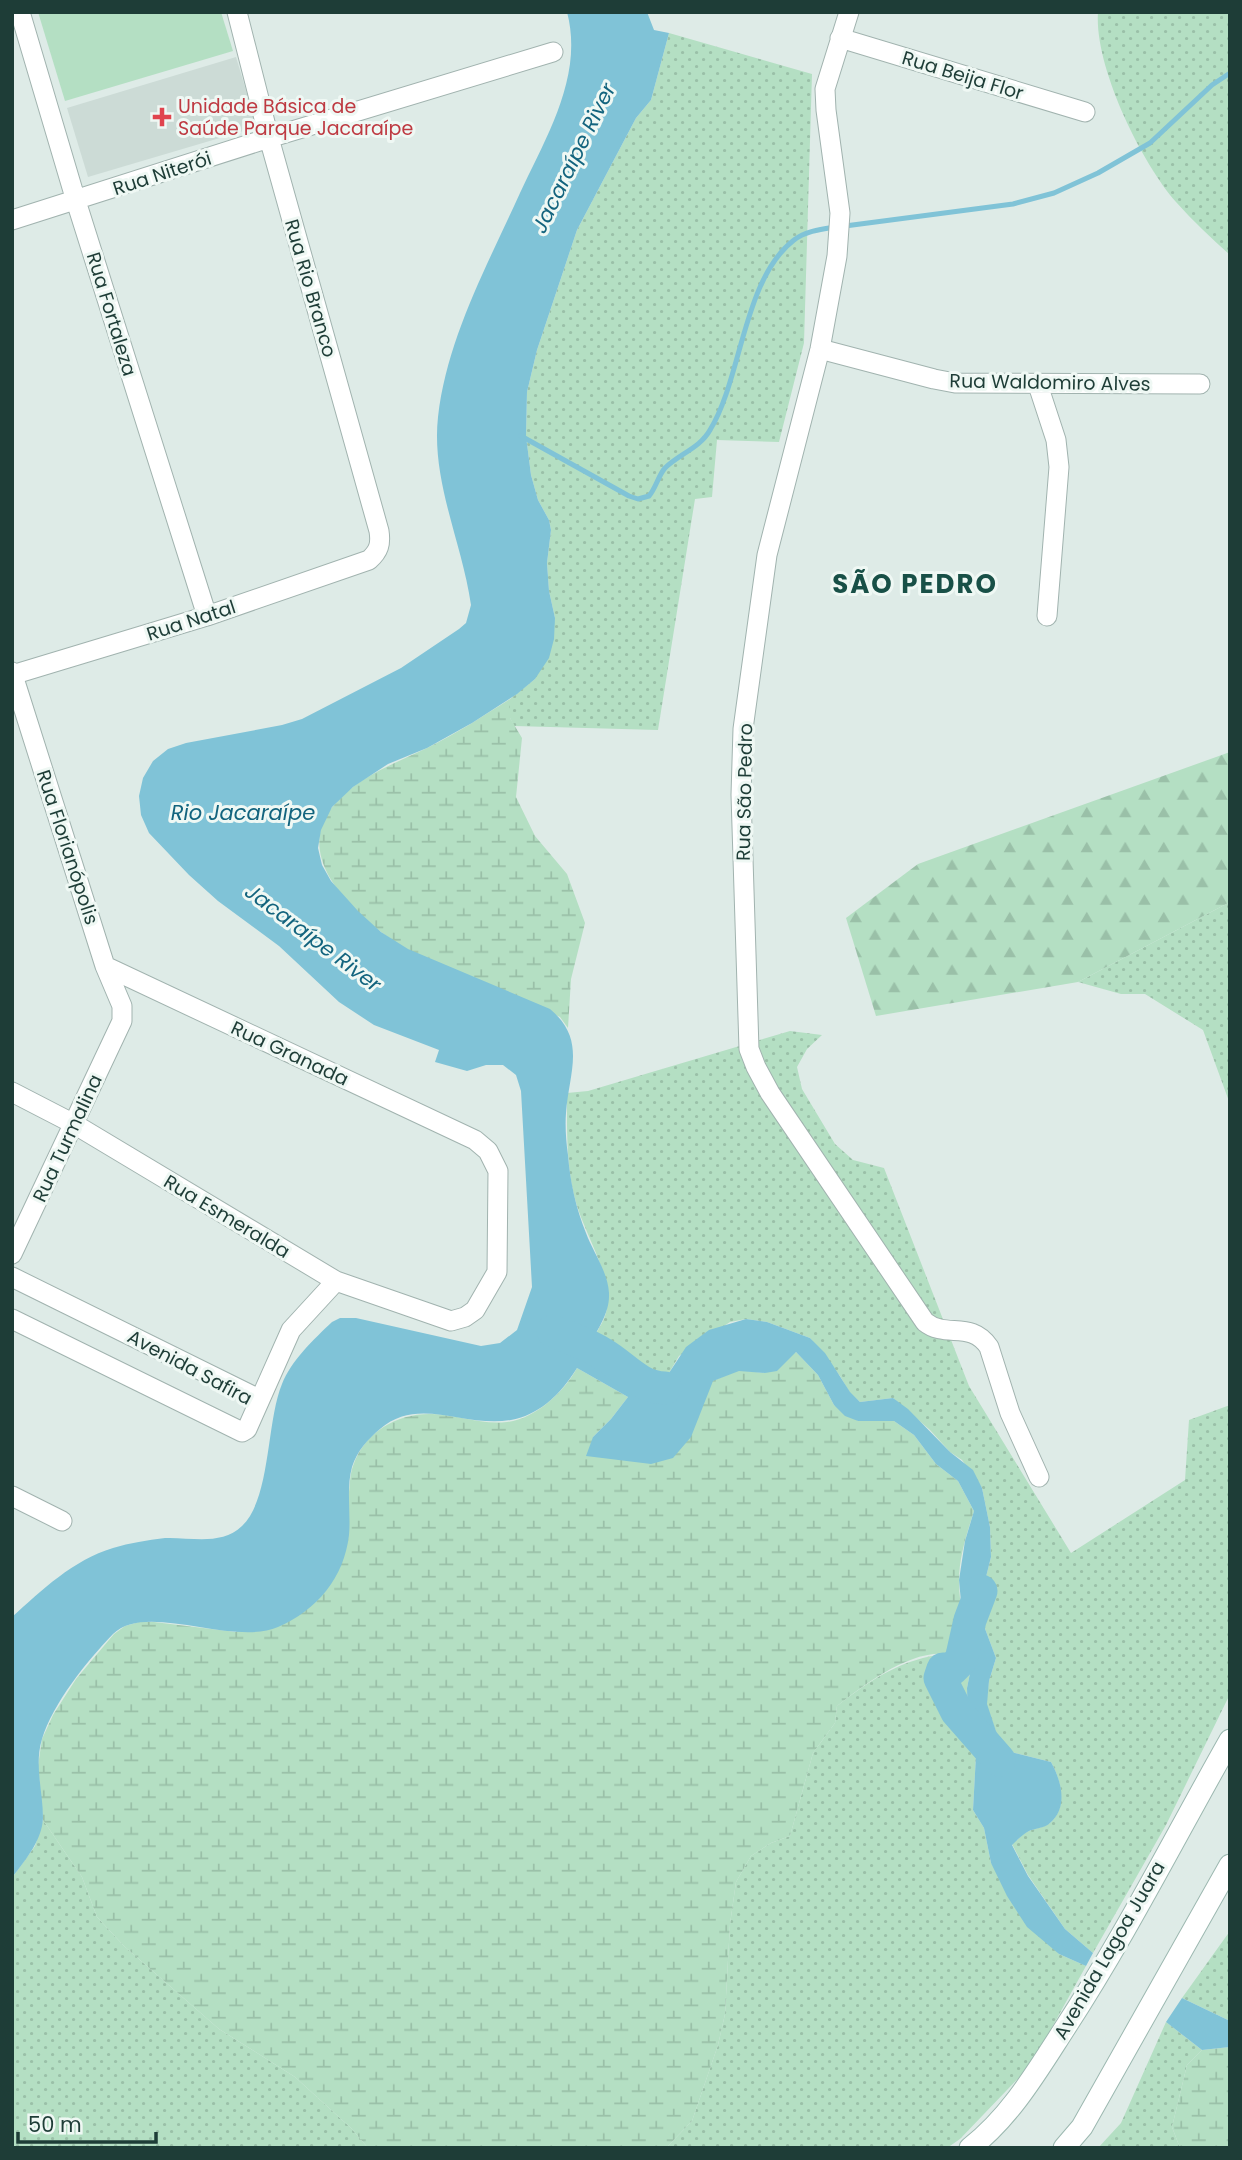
<svg xmlns="http://www.w3.org/2000/svg" width="1242" height="2160" viewBox="0 0 1242 2160" font-family="Poppins,sans-serif">
	<defs>
		<pattern id="grass-dots" width="8" height="8" patternUnits="userSpaceOnUse" patternTransform="scale(1.75)"><rect width="8" height="8" fill="#b4dfc3"/><path d="M2 2h.1M6 6h.1" fill="none" stroke="#9ac0a8" stroke-width="1.8" stroke-linecap="round"/></pattern>
		<pattern id="forest-firs" width="22" height="20" patternUnits="userSpaceOnUse" patternTransform="scale(1.75)"><rect width="22" height="20" fill="#b4dfc3"/><path d="M5 1l3.5 6h-7zM16 11l3.5 6h-7z" fill="#9ac0a8"/></pattern>
		<pattern id="wetland-marsh" width="20" height="14" patternUnits="userSpaceOnUse" patternTransform="scale(1.75)"><rect width="20" height="14" fill="#b4dfc3"/><path d="M1 5h8M5 5V1M11 12h8M15 12V8" fill="none" stroke="#9ac0a8"/></pattern>
	</defs>
	<rect width="100%" height="100%" fill="#deebe7"/>
	<path fill="#ccdbd6" d="M 236,57 L 257,127 L 88,177 L 67,108 Z"/>
	<path fill="url(#grass-dots)" d="M 1098,12 L 1230,12 L 1230,255 C 1211,238 1193,221 1176,202 C 1141,162 1094,66 1098,12 Z
		M 669,33 L 812,74 L 804,343 L 779,442 L 717,440 L 712,497 L 695,499 L 658,730 L 514,726 L 510,718 L 510,699 L 535,679 L 555,618 L 549,591 L 547,563 L 551,530 L 549,520 L 538,500 L 531,475 L 526,436 L 527,392 L 537,350 L 577,230 L 636,118 L 651,100 Z
		M 1230,902 L 1230,1104 L 1203,1030 L 1145,994 L 1121,994 L 1078,982 Z
		M 790,1031 L 822,1035 L 807,1049 L 797,1067 L 802,1089 L 835,1144 L 853,1160 L 884,1168 L 969,1386 L 1071,1553 L 1185,1480 L 1189,1420 L 1230,1405 L 1230,1694 L 1166,1825 L 1093,1953 L 1065,1929 L 1028,1875 L 1012,1844 C 1018,1840 1023,1833 1029,1831 C 1036,1828 1045,1827 1050,1823 C 1068,1807 1061,1780 1051,1762 L 1011,1752 L 999,1740 L 986,1704 L 989,1681 L 996,1658 L 981,1618 L 983,1589 L 991,1557 L 990,1527 L 982,1488 L 962,1460 L 950,1452 L 930,1430 L 893,1398 L 860,1402 L 850,1393 L 840,1376 L 810,1338 L 767,1322 L 746,1319 L 730,1322 L 679,1356 L 669,1373 L 655,1381 C 629,1375 610,1362 588,1346 C 595,1334 605,1322 607,1308 C 612,1272 582,1231 574,1195 C 566,1161 567,1127 567,1093 L 588,1091 Z
		M 946,1654 L 972,1663 L 967,1688 L 968,1722 L 976,1755 L 973,1810 L 984,1828 L 991,1863 L 1059,1954 L 1086,1966 L 1031,2065 L 960,2139 L 947,2148 L 666,2148 L 692,2121 L 718,2045 L 725,2014 L 730,1924 L 736,1882 L 751,1856 L 771,1843 L 790,1836 L 813,1753 L 835,1723 L 837,1706 C 870,1680 903,1658 946,1654 Z
		M 43,1820 L 82,1877 L 97,1917 L 124,1946 L 219,2029 L 295,2077 L 351,2128 L 368,2148 L 12,2148 L 12,1878 L 35,1846 Z
		M 1230,1931 L 1230,2021 L 1182,1998 Z
		M 1166,2022 L 1202,2050 L 1187,2065 L 1172,2127 L 1180,2148 L 1098,2148 L 1121,2123 Z"/>
	<path fill="url(#forest-firs)" d="M 1230,752 L 1230,902 L 1078,982 L 876,1016 L 846,918 L 918,864 Z"/>
	<path fill="url(#wetland-marsh)" d="M 510,699 L 510,718 L 522,738 L 516,797 L 535,836 L 567,874 L 585,923 L 571,979 L 568,1028 L 560,1017 C 526,1002 492,987 458,972 C 440,964 421,957 405,948 C 361,921 289,860 333,806 C 358,776 394,764 427,748 C 456,734 483,716 510,699 Z
		M 796,1352 L 818,1375 L 834,1405 L 858,1421 L 894,1421 L 914,1435 L 936,1464 L 958,1481 L 974,1511 C 967,1533 959,1557 959,1581 C 959,1608 967,1636 972,1663 C 964,1660 954,1655 946,1654 C 909,1650 864,1685 837,1706 L 835,1723 L 813,1753 L 790,1836 L 771,1843 L 751,1856 L 736,1882 L 730,1924 L 725,2014 L 718,2045 L 692,2121 L 666,2148 L 368,2148 L 351,2128 L 295,2077 L 219,2029 L 124,1946 L 97,1917 L 82,1877 L 43,1820 L 38,1766 L 42,1739 L 53,1715 L 76,1679 L 114,1634 L 125,1626 L 139,1622 L 154,1622 L 236,1632 L 349,1492 C 350,1484 350,1474 353,1466 C 365,1431 398,1413 432,1414 C 458,1415 481,1425 507,1422 C 535,1419 564,1392 577,1368 L 628,1397 L 611,1419 L 593,1437 L 702,1407 L 712,1381 L 739,1370 L 765,1373 Z
		M 1230,2047 L 1230,2148 L 1180,2148 L 1172,2127 L 1187,2065 L 1202,2050 Z"/>
	<path fill="#b4dfc3" d="M 38,12 L 221,12 L 233,51 L 65,101 Z"/>
	<path fill="#80c3d7" d="M 567,12 L 647,12 L 654,30 L 669,33 L 651,100 L 636,118 L 577,230 L 537,350 L 527,392 L 526,436 L 531,475 L 538,500 L 549,520 L 551,530 L 547,563 L 549,591 L 555,618 L 554,639 L 549,658 L 535,679 L 517,694 L 472,723 L 427,748 L 388,764 L 353,787 L 332,807 L 321,830 L 318,848 L 322,865 L 331,881 L 358,911 L 381,932 L 408,949 L 550,1009 C 587,1040 569,1072 566,1113 C 565,1126 566,1141 568,1155 C 570,1181 576,1209 586,1233 C 593,1252 608,1272 609,1293 C 610,1314 597,1329 589,1347 C 610,1362 629,1376 655,1381 L 669,1373 L 686,1347 L 709,1330 L 746,1319 L 767,1322 L 810,1338 L 825,1353 L 850,1392 L 860,1402 L 893,1398 L 908,1409 L 950,1452 L 973,1470 L 982,1488 L 990,1527 L 991,1557 L 983,1589 L 981,1618 L 996,1658 L 989,1681 L 987,1704 L 999,1740 L 1011,1752 L 1051,1762 C 1061,1780 1069,1807 1050,1823 C 1045,1828 1036,1828 1029,1831 C 1023,1834 1017,1840 1012,1845 L 1028,1876 L 1065,1929 L 1093,1953 L 1086,1966 L 1059,1954 L 1027,1927 L 1007,1896 L 991,1863 L 984,1828 L 973,1810 L 976,1755 L 968,1722 L 967,1688 L 972,1663 L 962,1613 L 959,1580 L 965,1541 L 974,1511 L 958,1481 L 936,1464 L 914,1435 L 894,1421 L 858,1421 L 845,1416 L 834,1405 L 818,1375 L 796,1352 L 777,1371 L 765,1373 L 739,1371 L 713,1381 L 691,1437 L 673,1458 L 651,1464 L 586,1456 L 593,1437 L 611,1419 L 628,1397 L 577,1368 C 510,1475 437,1379 380,1429 C 368,1439 357,1451 352,1467 C 346,1489 351,1513 349,1535 C 344,1578 317,1610 278,1627 C 233,1647 146,1601 113,1634 C 87,1661 53,1703 42,1739 C 34,1765 43,1791 43,1818 C 42,1841 25,1860 12,1878 L 12,1617 C 42,1590 73,1560 113,1548 C 130,1543 147,1540 165,1538 C 191,1537 221,1546 242,1526 C 271,1498 266,1423 282,1384 C 291,1361 314,1339 332,1322 L 340,1318 L 356,1318 L 481,1346 L 500,1343 L 517,1330 L 532,1287 L 521,1091 L 516,1075 L 503,1065 L 486,1065 L 467,1071 L 435,1062 L 439,1050 L 374,1025 L 339,1002 L 279,946 L 218,901 L 189,875 L 149,833 L 141,815 L 139,796 L 143,778 L 153,761 L 168,749 L 186,743 L 282,725 L 302,719 L 401,668 L 459,629 L 466,623 L 471,605 C 462,542 431,481 438,417 C 447,338 488,264 520,193 C 546,137 584,76 567,12 Z
		M 1182,1998 L 1230,2021 L 1230,2047 L 1202,2050 L 1166,2022 Z"/>
	<g fill="none" stroke-linecap="round" stroke-linejoin="round">
		<path stroke="#80c3d7" stroke-width="5" d="M 845,226 L 1013,204 L 1054,193 L 1098,173 L 1150,143 L 1212,85 L 1230,73
			M 521,436 L 629,496 L 638,499 L 649,496 C 656,488 658,476 665,468 C 679,454 700,448 710,430 C 742,378 743,279 794,240 C 805,231 822,229 835,227"/>
		<path stroke="#80c3d7" stroke-width="33" d="M 553,1331 C 569,1338 588,1344 603,1354 C 625,1367 638,1387 665,1388
			M 981,1591 L 970,1620 L 961,1660 L 952,1669 L 943,1669 L 940,1678 L 957,1712 L 999,1760"/>
		<g stroke="#a1b3af" stroke-width="21">
			<path id="street" d="M 20,12 L 76,201 L 207,616
				M 849,12 L 825,89 L 826,110 L 840,213 L 837,256 L 820,349 L 767,555 L 743,729 L 741,795 L 749,1049 L 756,1067 L 770,1093 L 925,1322 C 946,1339 971,1320 989,1347 L 1010,1413 L 1039,1477
				M 840,38 L 1085,112
				M 12,220 L 269,138 L 553,52
				M 820,349 L 934,379 L 955,383 L 1200,384
				M 1038,385 L 1056,440 L 1059,467 L 1047,616
				M 12,672 L 105,966 L 122,1006 L 122,1021 L 12,1254
				M 12,675 L 207,616 L 369,560 C 379,551 381,544 379,531 L 269,138 L 237,12
				M 12,1092 L 74,1124 L 336,1281 L 451,1321 L 465,1317 L 475,1310 L 497,1272 L 498,1171 L 488,1151 L 475,1140 L 105,966
				M 12,1277 L 259,1399
				M 12,1319 L 242,1432 L 247,1429 L 291,1330 L 336,1281
				M 12,1496 L 62,1521"/>
		</g>
		<g stroke="#9cb8b0" stroke-width="23">
			<path id="secondary" d="M 970,2148 C 1010,2117 1036,2073 1063,2031 C 1124,1938 1175,1837 1230,1740
				M 1064,2148 L 1082,2127 L 1230,1865"/>
		</g>
		<use href="#street" stroke="#fff" stroke-width="19"/>
		<use href="#secondary" stroke="#fff" stroke-width="21"/>
	</g>
	<path fill="#e0444e" stroke="#eff8f4" stroke-width="2.5" d="M158.5 106.5h7v7h7v7h-7v7h-7v-7h-7v-7h7z"/>
	<g text-anchor="middle" stroke-width="6" stroke-linejoin="round" paint-order="stroke">
		<g font-size="19" fill="#1e3d37" stroke="#eff8f4">
			<text transform="translate(963 75) rotate(17)" y="7">Rua Beija Flor</text>
			<text transform="translate(162 173) rotate(-18)" y="7">Rua Niterói</text>
			<text transform="translate(311 288) rotate(74)" y="7">Rua Rio Branco</text>
			<text transform="translate(112 314) rotate(73)" y="7">Rua Fortaleza</text>
			<text transform="translate(1050 382) rotate(1)" y="7">Rua Waldomiro Alves</text>
			<text transform="translate(191 620) rotate(-18)" y="7">Rua Natal</text>
			<text transform="translate(744 792) rotate(-89)" y="7">Rua São Pedro</text>
			<text transform="translate(68 847) rotate(72)" y="7">Rua Florianópolis</text>
			<text transform="translate(290 1053) rotate(25)" y="7">Rua Granada</text>
			<text transform="translate(67 1138) rotate(-65)" y="7">Rua Turmalina</text>
			<text transform="translate(227 1216) rotate(31)" y="7">Rua Esmeralda</text>
			<text transform="translate(190 1367) rotate(28)" y="7">Avenida Safira</text>
			<text transform="translate(1109 1950) rotate(-60)" y="7">Avenida Lagoa Juara</text>
		</g>
		<g font-size="19" fill="#be3a42" stroke="#eff8f4" text-anchor="start">
			<text x="178" y="113">Unidade Básica de<tspan x="178" dy="22">Saúde Parque Jacaraípe</tspan></text>
		</g>
		<g font-size="21" font-style="italic" fill="#13647e" stroke="#eff8f4">
			<text transform="translate(574 158) rotate(-64)" y="7">Jacaraípe River</text>
			<text x="243" y="820">Rio Jacaraípe</text>
			<text transform="translate(313 938) rotate(37)" y="7">Jacaraípe River</text>
		</g>
		<g font-size="26" font-weight="bold" letter-spacing="2" fill="#185047" stroke="#eff8f4">
			<text x="915" y="593">SÃO PEDRO</text>
		</g>
	</g>
	<rect width="1242" height="2160" fill="none" stroke="#1e3d37" stroke-width="28"/>
	<path d="M18 2132v10h138v-10" fill="none" stroke="#1e3d37" stroke-width="3.5"/>
	<text x="28" y="2132" font-size="21" fill="#1e3d37" stroke="#eff8f4" stroke-width="5" paint-order="stroke">50 m</text>
</svg>
